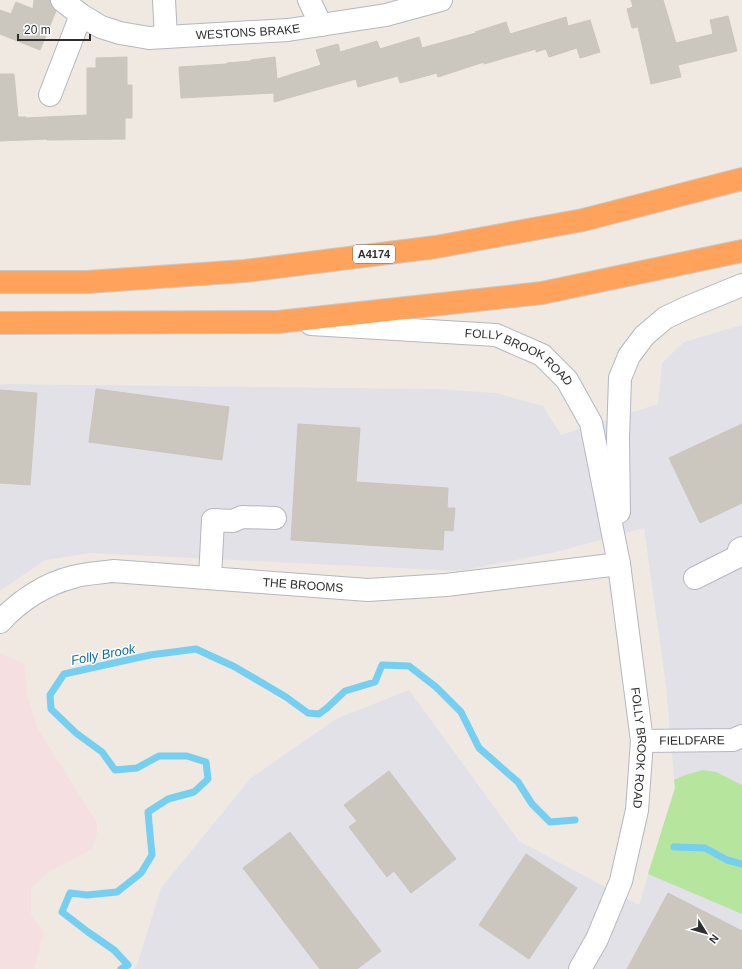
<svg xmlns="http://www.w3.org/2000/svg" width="742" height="969" viewBox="0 0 742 969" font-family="Helvetica,sans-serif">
	<rect width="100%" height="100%" fill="#efe9e1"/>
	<path fill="#e3e1e8" d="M 742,325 L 742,969 L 134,969 L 137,965 L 161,888 L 251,778 L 336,719 L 409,690 L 519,841 L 639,905 L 675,788 L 666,686 L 644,528 L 556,552 L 460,571 L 90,553 L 45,560 L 0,591 L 0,384 L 437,389 L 495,393 L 543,406 L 561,435 L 658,404 L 662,363 L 684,342 Z"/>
	<path fill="#f5dfe0" d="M 0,653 L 25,664 L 27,695 L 37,728 L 97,823 L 97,834 L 92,849 L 47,873 L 31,888 L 31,915 L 44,932 L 34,969 L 0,969 Z"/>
	<path fill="#b6e59e" d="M 703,770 L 716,772 L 742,785 L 742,914 L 648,874 L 675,788 L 674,780 L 685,775 Z"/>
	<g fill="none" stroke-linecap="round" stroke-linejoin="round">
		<path stroke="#75cff0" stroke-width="7" d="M 674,847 L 705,848 L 727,860 L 742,864
			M 121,969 L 128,965 L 114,950 L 88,932 L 62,912 L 70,893 L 87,895 L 117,892 L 141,873 L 152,855 L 148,812 L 168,799 L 194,792 L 208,779 L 206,762 L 187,756 L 159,756 L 137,768 L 115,770 L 102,752 L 76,733 L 51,709 L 50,695 L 64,674 L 150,655 L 196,649 L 235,667 L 286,697 L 308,713 L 319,714 L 327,708 L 345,691 L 375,682 L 382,665 L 409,666 L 436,687 L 461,712 L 479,748 L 518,782 L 532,804 L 550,822 L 575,820"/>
	</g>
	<path fill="#cbc7bf" stroke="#cbc5ba" d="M 34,0 L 50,0 L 51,5 L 56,11 L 40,50 L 0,34 L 0,10 L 11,14 L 16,2 L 33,9 Z
		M 631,0 L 663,0 L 676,43 L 713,34 L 710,20 L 728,16 L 737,51 L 678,65 L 681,77 L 651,84 L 638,27 L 632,28 L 627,9 L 633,7 Z
		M 566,17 L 568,26 L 590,20 L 600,52 L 580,58 L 577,48 L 549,57 L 546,49 L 536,52 L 536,49 L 484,64 L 484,62 L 438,77 L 437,73 L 400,83 L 398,76 L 358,87 L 356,79 L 274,102 L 274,93 L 181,98 L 179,67 L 227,64 L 227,63 L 251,61 L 251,60 L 275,57 L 277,79 L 321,65 L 316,50 L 338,44 L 340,52 L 377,41 L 380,49 L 419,37 L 422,48 L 476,33 L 475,32 L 506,22 L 510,34 Z
		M 127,57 L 127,85 L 132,85 L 132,118 L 125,118 L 125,139 L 47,140 L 47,139 L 0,141 L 0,74 L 14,74 L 18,117 L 26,117 L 26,118 L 87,115 L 87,68 L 96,68 L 96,58 Z
		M 96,389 L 229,407 L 222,460 L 89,442 Z
		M 0,390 L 37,393 L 30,485 L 0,483 Z
		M 298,424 L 360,428 L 356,482 L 448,488 L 447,508 L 455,508 L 453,531 L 444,530 L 443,550 L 291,540 Z
		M 742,424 L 742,503 L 700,523 L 669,458 Z
		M 389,771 L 456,859 L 411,893 L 394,871 L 387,877 L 349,827 L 357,821 L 344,805 Z
		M 290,832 L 381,951 L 357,969 L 320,969 L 243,868 Z
		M 526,854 L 577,888 L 529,959 L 479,925 Z
		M 668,893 L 742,931 L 742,969 L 627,969 Z"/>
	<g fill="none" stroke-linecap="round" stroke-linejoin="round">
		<g stroke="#b4b7c1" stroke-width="24">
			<g id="minor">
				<path id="s1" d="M 62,0 L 81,15 L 101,27 L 120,33 L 149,38 L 288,30 L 386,15 L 441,0"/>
				<path d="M 164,0 L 166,37"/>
				<path d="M 309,0 L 321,25"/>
				<path d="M 50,95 L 81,15"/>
				<path id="s2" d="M 311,324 L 496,335 L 542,355 L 567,380 L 591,423 L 619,564 L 642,741 L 637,810 L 621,881 L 597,939 L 580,969"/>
				<path d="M 619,512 L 618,438 L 620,378 L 629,356 L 644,336 L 665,318 L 686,308 L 742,285"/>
				<path d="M 210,578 L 213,520 L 233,521 L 242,517 L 275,518"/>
				<path d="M 695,578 L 741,555 L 739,550 L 742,548"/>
				<path id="s3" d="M 0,622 C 19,601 45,584 73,577 C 86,573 100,573 113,571 L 368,590 L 446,585 L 619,564"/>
				<path id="s4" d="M 642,741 L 733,740 L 742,736"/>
			</g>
		</g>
		<g stroke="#c9c9c9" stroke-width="24">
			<path id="highway" d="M 0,282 L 87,282 L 245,271 L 436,247 L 583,220 L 742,179
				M 0,323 L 278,322 L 542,293 L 742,251"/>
		</g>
		<use href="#minor" stroke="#fff" stroke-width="22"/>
		<use href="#highway" stroke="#ffa35c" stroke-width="22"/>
	</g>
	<g text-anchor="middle" stroke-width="3" stroke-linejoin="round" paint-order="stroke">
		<rect fill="#fff" stroke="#6d6d6d" stroke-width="1" x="353" y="245" width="42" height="18" rx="3"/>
		<g font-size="11" font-weight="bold" fill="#2e2e2e">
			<text x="374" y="258">A4174</text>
		</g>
		<g font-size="12" fill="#2e2e2e" stroke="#fff">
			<text dy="4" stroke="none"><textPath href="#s1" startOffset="196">WESTONS BRAKE</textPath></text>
			<text dy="4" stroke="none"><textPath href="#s2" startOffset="215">FOLLY BROOK ROAD</textPath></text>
			<text dy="4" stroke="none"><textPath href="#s3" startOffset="318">THE BROOMS</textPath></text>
			<text dy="4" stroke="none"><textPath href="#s4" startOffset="50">FIELDFARE</textPath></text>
			<text dy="4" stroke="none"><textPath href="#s2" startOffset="649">FOLLY BROOK ROAD</textPath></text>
		</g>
		<g font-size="13" font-style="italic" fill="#0d6fa3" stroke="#fff">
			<text transform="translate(103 654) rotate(-11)" y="5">Folly Brook</text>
		</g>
	</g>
	<g transform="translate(706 933) rotate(127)" stroke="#ffffff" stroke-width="3" paint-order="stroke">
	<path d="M0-3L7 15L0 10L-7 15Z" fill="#2e2e2e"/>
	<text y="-6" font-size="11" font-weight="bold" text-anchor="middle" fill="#2e2e2e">N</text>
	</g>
	<path d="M18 34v6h72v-6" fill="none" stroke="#2e2e2e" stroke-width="2"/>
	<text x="24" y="34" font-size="12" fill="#2e2e2e" stroke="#ffffff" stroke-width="3" paint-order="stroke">20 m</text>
</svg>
